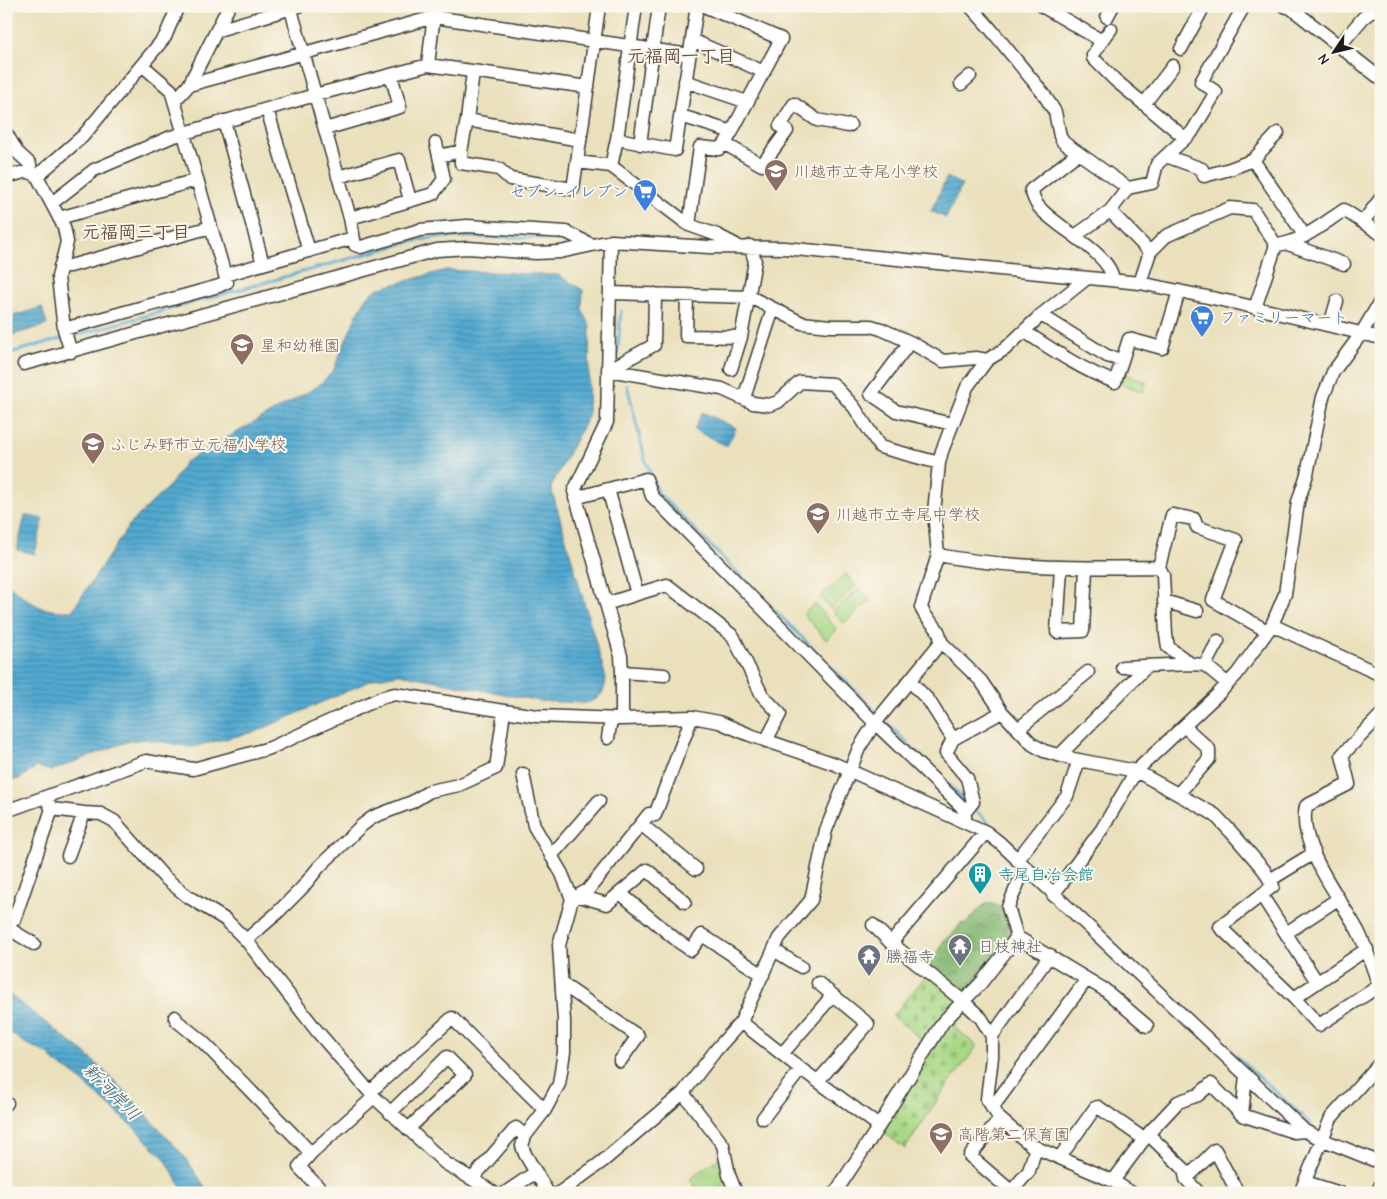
<svg xmlns="http://www.w3.org/2000/svg" width="1387" height="1199" viewBox="0 0 1387 1199" font-family="'Comic Neue','Klee One',sans-serif">
	<defs>
		<pattern id="forest-crowns" width="20" height="18" patternUnits="userSpaceOnUse" patternTransform="scale(1.25)"><rect width="20" height="18" fill="#86b873"/><path d="M2 6a3 3 0 1 1 6 0M12 15a3 3 0 1 1 6 0" fill="none" stroke="#6d955e"/></pattern>
		<pattern id="cemetery-stones" width="16" height="16" patternUnits="userSpaceOnUse" patternTransform="scale(1.25)"><rect width="16" height="16" fill="#a9d886"/><path d="M2 7V4a2 2 0 0 1 4 0v3zM10 15v-3a2 2 0 0 1 4 0v3z" fill="#91b973"/></pattern>
		<pattern id="park-crowns" width="20" height="18" patternUnits="userSpaceOnUse" patternTransform="scale(1.25)"><rect width="20" height="18" fill="#a9d886"/><path d="M2 6a3 3 0 1 1 6 0M12 15a3 3 0 1 1 6 0" fill="none" stroke="#91b973"/></pattern>
		<pattern id="water-rules" width="6" height="5" patternUnits="userSpaceOnUse" patternTransform="scale(1.25)"><rect width="6" height="5" fill="#53a9d0"/><path d="M0 2.5h6" fill="none" stroke="#4489a8"/></pattern>
	</defs>
	<rect width="100%" height="100%" fill="#fbf7ec"/>
	<filter id="ink" filterUnits="userSpaceOnUse"><feTurbulence type="fractalNoise" baseFrequency=".02" numOctaves="2"/><feDisplacementMap in="SourceGraphic" scale="10" xChannelSelector="R" yChannelSelector="G"/><feConvolveMatrix kernelMatrix="1 2 1 2 8 2 1 2 1" color-interpolation-filters="sRGB"/></filter>
	<filter id="wash" filterUnits="userSpaceOnUse"><feTurbulence type="fractalNoise" baseFrequency=".0096" numOctaves="4" result="noise"/><feDisplacementMap in="SourceGraphic" scale="20" xChannelSelector="R" yChannelSelector="G"/><feGaussianBlur stdDeviation="1.12" result="paint"/><feColorMatrix in="noise" values="0 0 0 0 0 0 0 0 0 0 0 0 0 0 0 0 0 1.4 0 .05"/><feComposite in="paint" operator="in"/></filter>
	<g filter="url(#wash)">
		<rect width="100%" height="100%" fill="#eae0bc"/>
		<path fill="url(#forest-crowns)" stroke="#516a48" d="M 987,903 L 1003,906 L 1013,933 L 1003,945 L 997,950 C 995,961 988,972 978,976 L 977,982 L 964,994 L 926,967 L 939,951 L 944,940 L 952,935 L 961,923 L 966,924 L 980,908 Z"/>
		<path fill="url(#cemetery-stones)" stroke="#627a51" d="M 927,975 L 959,1002 L 926,1043 L 892,1016 Z
			M 961,1006 L 969,1010 L 954,1027 L 977,1046 L 940,1096 L 905,1149 L 881,1130 L 936,1037 Z"/>
		<path fill="url(#park-crowns)" stroke="#627a51" d="M 1121,372 L 1146,382 L 1143,392 L 1119,383 Z
			M 723,1155 L 732,1193 L 691,1193 L 696,1188 L 690,1179 Z"/>
		<path fill="#a9d886" stroke="#627a51" d="M 846,574 L 856,586 L 831,609 L 820,597 Z
			M 859,588 L 870,600 L 844,623 L 833,612 Z
			M 815,604 L 837,630 L 826,640 L 803,614 Z"/>
		<path fill="url(#water-rules)" stroke="#386276" d="M 947,177 L 962,185 L 946,218 L 931,211 Z
			M 446,270 L 558,275 L 583,290 L 582,309 L 590,326 L 588,416 L 551,487 L 606,678 C 605,693 600,700 584,703 L 539,701 L 400,674 L 376,678 L 258,731 L 192,747 L 144,739 L 129,741 L 51,771 L 37,767 L 19,779 L 6,781 L 6,583 C 32,603 38,612 72,611 L 130,524 L 172,483 L 185,462 L 318,386 L 333,371 L 357,314 L 368,296 L 377,289 Z
			M 42,307 L 47,325 L 12,335 L 7,318 Z
			M 702,412 L 736,428 L 727,446 L 694,430 Z
			M 25,515 L 43,519 L 35,554 L 17,550 Z
			M 6,992 L 86,1054 L 124,1090 L 185,1157 L 209,1193 L 185,1193 L 165,1159 L 132,1126 L 74,1074 L 56,1063 L 48,1054 L 25,1043 L 6,1030 Z"/>
		<g fill="none" stroke-linecap="round" stroke-linejoin="round">
			<path stroke="#53a9d0" stroke-width="3" d="M 70,337 L 409,242 L 439,237 L 551,238
				M 6,354 L 64,338
				M 617,358 L 621,311
				M 627,385 L 645,459 L 658,493 L 878,714
				M 882,718 L 968,804
				M 973,808 L 1006,840
				M 1192,1016 L 1310,1123"/>
		</g>
	</g>
	<g filter="url(#ink)">
		<g fill="none" stroke-linecap="round" stroke-linejoin="round">
			<g stroke="#3b3934" stroke-width="15">
				<path id="minor" d="M 290,6 L 350,218 L 355,245 L 361,247 L 420,230 L 467,226 L 566,232 L 592,245
					M 704,6 L 781,39 L 725,144
					M 970,6 L 989,27 L 1043,93 L 1055,112 L 1060,136 L 1063,142 L 1128,188
					M 1042,6 L 1102,41 L 1093,55 L 1093,58 L 1115,80 L 1185,138
					M 1284,6 L 1291,8 L 1381,79
					M 1107,17 L 1113,6
					M 218,30 L 299,6
					M 692,40 L 764,72
					M 1102,41 L 1111,29
					M 1340,45 L 1363,18 L 1378,6
					M 1181,49 L 1204,6
					M 428,65 L 435,6
					M 685,81 L 747,102
					M 961,84 L 970,76
					M 189,85 L 434,17 L 689,55
					M 174,99 L 180,95 L 189,85 L 229,6
					M 1144,104 L 1173,66
					M 267,109 L 309,251
					M 681,116 L 732,132
					M 467,120 L 473,72
					M 224,121 L 263,264
					M 325,129 L 400,107 L 391,75
					M 6,133 L 17,152 L 30,164 L 31,173
					M 617,139 L 675,150 L 697,6
					M 580,140 L 467,120 L 461,151 L 461,163 L 499,169 L 510,179 L 573,189 C 582,128 591,67 599,6
					M 436,143 L 439,156
					M 640,144 L 659,6
					M 1078,153 L 1031,190 C 1033,195 1035,203 1039,207 C 1055,227 1111,253 1113,280
					M 1166,156 L 1202,169 L 1204,176 L 1230,169 L 1253,160 L 1278,133
					M 1253,160 L 1305,236
					M 577,162 L 611,166 L 689,225
					M 611,166 L 617,139 L 636,6
					M 37,176 L 83,136 L 165,37 L 178,6
					M 6,177 L 28,171 L 37,176 L 64,227 L 67,242 L 58,277 L 64,329 L 71,352
					M 338,177 L 399,160 L 410,200
					M 52,203 L 94,170 L 171,137 L 315,95 L 428,65 L 588,87
					M 1110,211 L 1150,252
					M 59,218 L 197,180
					M 350,218 L 433,194 L 444,179 L 439,156 L 461,151
					M 1363,222 L 1381,198
					M 1075,236 L 1110,211 L 1128,188 L 1152,183 L 1157,164 L 1192,132 L 1216,92 L 1201,82 L 1244,6
					M 611,241 L 607,422 L 574,491 L 621,656 L 622,672 L 622,719
					M 1288,244 L 1344,264
					M 736,245 L 717,235 L 689,225 L 700,147 L 719,149 L 725,144 L 762,165 L 787,131 L 780,126 L 794,104 L 817,120 L 848,126 L 850,125
					M 60,266 L 70,266 L 211,227
					M 225,275 L 353,238
					M 1140,283 L 1150,252 L 1166,236 L 1230,208 L 1253,210 L 1276,245
					M 610,293 L 750,297 L 802,323 L 830,326 L 871,326 L 881,329 L 910,342 L 943,361 L 976,358 L 987,360
					M 687,295 L 686,336 L 741,337 L 755,261 L 750,246
					M 1255,308 L 1276,245 C 1301,243 1324,223 1344,210 L 1381,234
					M 1041,315 L 1107,356 L 1122,360
					M 1330,325 L 1337,301
					M 64,329 L 219,286 L 227,282 L 171,90 L 142,65
					M 1024,331 C 1053,350 1082,370 1115,382 L 1129,339 L 1162,348 L 1179,291
					M 910,342 L 871,394 L 896,411 L 952,424
					M 24,364 L 437,250 L 468,248 L 536,253 L 560,252 L 611,241 L 709,247 L 785,248 L 1140,283 L 1236,303 L 1381,338
					M 731,369 L 741,337
					M 608,370 L 722,389 L 753,403 L 769,405 L 778,402 L 800,382 L 833,384 L 854,407 L 880,447 L 939,463
					M 608,370 L 654,345 L 655,294
					M 744,398 L 773,309
					M 575,498 L 646,479 L 652,496 L 875,723 L 961,806 L 965,812 L 965,821
					M 938,555 C 1011,569 1085,568 1159,567 L 1163,575 L 1166,635 L 1168,647 L 1191,664
					M 1159,567 L 1172,515 L 1194,519 L 1197,527 L 1236,540 L 1213,600 L 1267,631
					M 1061,568 L 1057,632 L 1083,631 L 1086,568
					M 637,594 L 667,585 L 733,636 L 762,695 L 780,714 L 766,741
					M 1164,601 L 1197,611
					M 606,604 L 637,594 L 608,489
					M 1272,625 L 1381,675
					M 941,642 L 981,681 L 1002,712 L 1032,744 L 1044,751 L 1068,758 L 1136,771 L 1210,812 L 1215,815 L 1233,834 L 1264,870 L 1273,886 L 1220,927 L 1294,998 L 1319,1025 L 1379,986
					M 1205,665 L 1218,641
					M 1122,667 L 1191,664 L 1205,665 L 1228,684
					M 622,672 L 664,675
					M 910,681 L 929,701 L 953,739
					M 1381,715 L 1342,755 L 1349,784 L 1306,806 C 1297,846 1340,897 1358,931 C 1368,951 1374,972 1381,992
					M 1018,729 L 1088,672
					M 608,738 L 611,719
					M 1060,755 L 1147,666
					M 523,774 L 534,826 L 562,874 L 572,899
					M 1178,794 L 1209,759 L 1209,749 L 1185,727
					M 52,809 L 84,813 L 68,856
					M 6,811 L 146,761 L 193,769 L 270,748 L 383,697 L 395,694 L 537,716 L 622,719 L 692,717 L 719,722 L 750,735 L 835,764 L 986,832 L 1000,843 L 1305,1131 L 1321,1139 L 1381,1163
					M 965,812 L 973,802 L 967,778 L 946,753 L 953,739 L 1002,712
					M 84,813 L 101,814 L 114,821 L 164,877 L 187,896 L 226,920 L 246,940 L 317,1031 L 374,1097 L 445,1163 L 472,1179 L 516,1128 L 525,1136
					M 642,825 L 696,869
					M 551,856 L 599,801
					M 1017,860 L 1067,796 L 1079,760
					M 1270,880 L 1314,853
					M 620,893 L 679,942 L 691,950 L 702,935 L 763,975
					M 1053,895 L 1102,829 L 1136,771 L 1218,694 L 1237,674 L 1272,625 L 1285,594 L 1298,502 L 1307,474 L 1323,397 L 1333,372 L 1361,334 L 1381,300
					M 579,896 L 607,904 L 647,870 L 685,902
					M 1262,896 L 1317,982
					M 6,914 L 14,920 L 52,809 L 45,797
					M 873,925 L 891,943 L 963,1001 L 981,1018 L 992,1036
					M 11,930 L 34,944
					M 1286,933 L 1338,899
					M 1017,937 L 1105,990 L 1147,1026
					M 246,940 L 275,915 L 302,888 L 319,867 L 361,826 L 373,817 L 412,802 L 430,791 L 459,785 L 496,768 L 504,712
					M 891,943 L 986,832
					M 774,950 L 801,967
					M 1050,955 L 992,1036 L 992,1057 L 987,1099 L 1000,1119 L 1032,1146 L 1113,1181
					M 562,984 L 638,1036 L 620,1061
					M 1294,998 L 1367,949
					M 175,1017 L 177,1021 L 203,1042 L 311,1153
					M 741,1022 L 801,1069 L 879,1126
					M 782,1054 L 833,995
					M 818,1081 L 868,1024 L 818,983
					M 370,1092 L 452,1018 L 545,1110
					M 683,1093 L 723,1145 L 729,1175 L 736,1193
					M 6,1103 L 7,1103
					M 992,1108 L 1087,979
					M 390,1113 L 447,1057 L 465,1075 L 408,1129
					M 1242,1115 L 1246,1075
					M 763,1118 L 801,1069
					M 1000,1119 L 970,1156 L 1011,1191
					M 1148,1134 L 1184,1169 L 1186,1179 L 1199,1193
					M 1060,1157 L 1095,1108 L 1098,1107 L 1144,1139
					M 472,1179 L 494,1193
					M 1186,1179 L 1215,1150 L 1238,1193
					M 1305,1182 L 1340,1193
					M 324,1193 L 299,1167 L 311,1153 L 374,1097
					M 505,1193 L 536,1172
					M 548,1193 L 525,1154 L 522,1146 L 525,1136 L 545,1110 L 559,1084 L 564,1052 L 564,1021 L 559,945 L 572,899 L 588,890 L 649,814 L 655,815 L 692,717
					M 559,1193 L 603,1161 L 683,1093 L 716,1050 L 741,1022 L 779,938 L 811,900 L 826,830 L 859,748 L 875,723 L 941,642 C 939,622 926,623 921,607 L 938,555 L 934,512 L 939,463 L 942,451 L 967,387 L 987,360 L 1005,349 L 1041,315 L 1086,279
					M 835,1193 L 879,1126 L 943,1022 L 981,983 L 1017,937 L 1008,907 L 1025,867
					M 1010,1193 L 1029,1171 L 1036,1147
					M 1132,1193 L 1113,1181 L 1148,1134 L 1178,1102 L 1198,1095 L 1211,1084 L 1242,1115 L 1294,1132 L 1305,1131
					M 1300,1193 L 1331,1118 L 1381,1062
					M 1377,1193 L 1381,1184"/>
			</g>
			<use href="#minor" stroke="#fff" stroke-width="12"/>
		</g>
	</g>
	<defs>
		<g id="school-pin" transform="scale(1.25)"><path d="M0 17L-7.5 6A9.5 9.5 0 1 1 7.5 6Z" fill="#8d6e63" stroke="#fbf7ec"/><path d="M0-5L7-2L0 1L-7-2ZM-4 1L0 2.5L4 1V4Q0 6-4 4Z" fill="#fff"/></g>
		<g id="supermarket-pin" transform="scale(1.25)"><path d="M0 17L-7.5 6A9.5 9.5 0 1 1 7.5 6Z" fill="#3f7fe0" stroke="#fbf7ec"/><path d="M-6-5.5h2.5l.6 2H6L4.5 2H-2.5L-4.4-4H-6ZM-1.5 3.2a1.3 1.3 0 1 0 .1 0ZM3 3.2a1.3 1.3 0 1 0 .1 0Z" fill="#fff"/></g>
		<g id="building-pin" transform="scale(1.25)"><path d="M0 17L-7.5 6A9.5 9.5 0 1 1 7.5 6Z" fill="#0f9aa8" stroke="#fbf7ec"/><path d="M-4-6H4V6H1V3H-1V6H-4ZM-2.5-4.3h1.7v1.8h-1.7ZM.8-4.3h1.7v1.8H.8ZM-2.5-1h1.7V.8h-1.7ZM.8-1h1.7V.8H.8Z" fill="#fff"/></g>
		<g id="temple-pin" transform="scale(1.25)"><path d="M0 17L-7.5 6A9.5 9.5 0 1 1 7.5 6Z" fill="#6b7280" stroke="#fbf7ec"/><path d="M0-6L5-2H3V0L6.5 2.5H4V6H1.5V3h-3V6H-4V2.5H-6.5L-3 0V-2H-5Z" fill="#fff"/></g>
	</defs>
	<g fill-rule="evenodd">
		<use href="#school-pin" x="776" y="171"/>
		<use href="#supermarket-pin" x="645" y="191"/>
		<use href="#supermarket-pin" x="1202" y="317"/>
		<use href="#school-pin" x="242" y="345"/>
		<use href="#school-pin" x="93" y="444"/>
		<use href="#school-pin" x="818" y="514"/>
		<use href="#building-pin" x="980" y="874"/>
		<use href="#temple-pin" x="960" y="946"/>
		<use href="#temple-pin" x="869" y="956"/>
		<use href="#school-pin" x="941" y="1134"/>
	</g>
	<g text-anchor="middle" stroke-width="4" stroke-linejoin="round" paint-order="stroke">
		<g font-size="16" fill="#785e54" stroke="#fbf7ec" text-anchor="start">
			<text x="794" y="177">川越市立寺尾小学校</text>
			<text x="260" y="351">星和幼稚園</text>
			<text x="110" y="450">ふじみ野市立元福小学校</text>
			<text x="836" y="520">川越市立寺尾中学校</text>
			<text x="958" y="1140">高階第二保育園</text>
		</g>
		<g font-size="16" fill="#366cbe" stroke="#fbf7ec" text-anchor="end">
			<text x="628" y="197">セブン-イレブン</text>
			<text x="1220" y="323" text-anchor="start">ファミリーマート</text>
		</g>
		<g font-size="16" fill="#0d838f" stroke="#fbf7ec" text-anchor="start">
			<text x="998" y="880">寺尾自治会館</text>
		</g>
		<g font-size="16" fill="#5b616d" stroke="#fbf7ec" text-anchor="start">
			<text x="978" y="952">日枝神社</text>
			<text x="886" y="962">勝福寺</text>
		</g>
		<g font-size="18" font-weight="bold" fill="#6a4d44" stroke="#fbf7ec">
			<text x="681" y="62">元福岡一丁目</text>
			<text x="136" y="238">元福岡三丁目</text>
		</g>
		<g font-size="18" font-style="italic" fill="#355b6d" stroke="#fbf7ec">
			<text transform="translate(112 1092) rotate(45)" y="6">新河岸川</text>
		</g>
	</g>
	<rect width="1387" height="1199" fill="none" stroke="#fbf7ec" stroke-width="25"/>
	<g transform="translate(1334 52) rotate(235)" stroke="#fbf7ec" stroke-width="4" paint-order="stroke">
	<path d="M0-4L9 19L0 12L-9 19Z" fill="#1c1c1c"/>
	<text y="-8" font-size="14" font-weight="bold" text-anchor="middle" fill="#1c1c1c">N</text>
	</g>
</svg>
